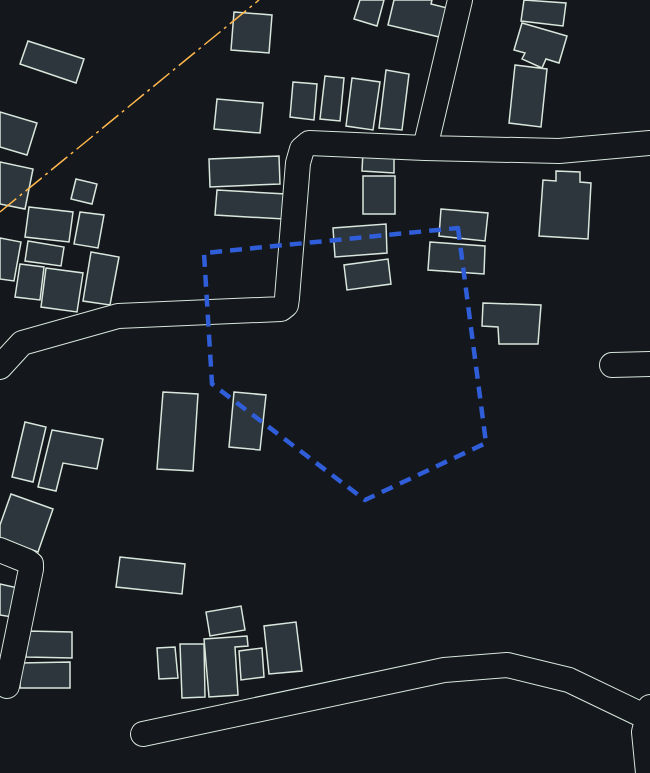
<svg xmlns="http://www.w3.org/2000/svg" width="650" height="773" viewBox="0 0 650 773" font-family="Roboto,sans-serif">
	<rect width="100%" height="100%" fill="#14181c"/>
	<path fill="#2c363c" stroke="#d8e6dc" stroke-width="1.5" d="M 360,0 L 384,0 L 377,26 L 354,19 Z
		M 394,0 L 432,0 L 431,4 L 455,10 L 448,39 L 388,25 Z
		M 524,0 L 566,3 L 563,26 L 521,21 Z
		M 234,12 L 272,15 L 269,53 L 231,50 Z
		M 522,23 L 567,36 L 559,63 L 546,59 L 542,68 L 522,59 L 525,53 L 514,50 Z
		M 28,41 L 84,59 L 76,83 L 20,64 Z
		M 515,65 L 547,69 L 541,127 L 509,123 Z
		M 386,70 L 409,74 L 402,130 L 379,128 Z
		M 325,76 L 344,78 L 340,121 L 320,119 Z
		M 352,78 L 380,82 L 373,130 L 346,126 Z
		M 293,82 L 317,84 L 314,120 L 290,117 Z
		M 217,99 L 263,103 L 260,133 L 214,129 Z
		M 0,112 L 37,123 L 27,155 L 0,147 Z
		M 363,151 L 394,152 L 394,173 L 362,171 Z
		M 279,156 L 280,184 L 210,187 L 209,159 Z
		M 0,162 L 33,169 L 25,209 L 0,204 Z
		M 556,171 L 580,172 L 580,182 L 591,183 L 588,239 L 539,236 L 543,180 L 556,181 Z
		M 363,176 L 395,176 L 395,214 L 363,214 Z
		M 76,179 L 97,184 L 92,204 L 71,199 Z
		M 217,190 L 286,194 L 284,219 L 215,215 Z
		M 29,207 L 73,212 L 69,242 L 25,237 Z
		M 441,209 L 488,213 L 485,241 L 439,236 Z
		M 80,212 L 104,215 L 98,248 L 74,244 Z
		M 386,224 L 387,253 L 335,257 L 333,228 Z
		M 0,238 L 21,242 L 14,281 L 0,279 Z
		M 28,241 L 64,247 L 61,266 L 25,261 Z
		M 430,242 L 485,246 L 484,274 L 428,270 Z
		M 91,252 L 119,257 L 110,305 L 83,301 Z
		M 388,259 L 391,284 L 347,290 L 344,265 Z
		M 20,264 L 44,267 L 40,300 L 15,297 Z
		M 46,268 L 83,273 L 77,312 L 41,307 Z
		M 483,303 L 541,305 L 538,344 L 499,344 L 498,327 L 482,326 Z
		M 163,392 L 198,394 L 193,471 L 157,469 Z
		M 234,392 L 266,395 L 260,450 L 229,447 Z
		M 25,422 L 46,427 L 33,482 L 12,477 Z
		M 52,430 L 103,439 L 97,469 L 63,463 L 56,491 L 38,487 Z
		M 11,494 L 53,509 L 38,552 L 0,539 L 0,525 Z
		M 120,557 L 185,564 L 182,594 L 116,587 Z
		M 0,584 L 18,588 L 12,617 L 0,615 Z
		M 241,606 L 245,630 L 210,636 L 206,612 Z
		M 296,622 L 302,671 L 269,674 L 264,626 Z
		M 26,631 L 72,632 L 72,658 L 26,657 Z
		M 247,636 L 248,646 L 235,647 L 238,695 L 209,697 L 204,639 Z
		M 180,644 L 204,644 L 205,697 L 182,698 Z
		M 175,647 L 178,678 L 159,679 L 157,648 Z
		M 262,648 L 264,677 L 241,680 L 239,651 Z
		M 70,662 L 70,688 L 20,688 L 20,663 Z"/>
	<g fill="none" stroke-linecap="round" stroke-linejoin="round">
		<g stroke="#d8e6dc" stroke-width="26">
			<path id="street" d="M 425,148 L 460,0
				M 612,365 L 650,364
				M 0,367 L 22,343 L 118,316 L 281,309 L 286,305 L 287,298 L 298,163 L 302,149 L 309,143 L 425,148 L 559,151 L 650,143
				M 0,550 L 27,561 L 31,564 L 31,569 L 7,686
				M 143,734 L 444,670 L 507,665 L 569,680 L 646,717
				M 648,773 L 644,732 L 650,707"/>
		</g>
		<use href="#street" stroke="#14181c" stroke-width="24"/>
		<path stroke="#ffb74d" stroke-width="1.5" stroke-dasharray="21 4.5 3 4.5" stroke-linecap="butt" d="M 0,212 L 259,0"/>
	</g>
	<path fill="none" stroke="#305dd8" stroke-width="4.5" stroke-dasharray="12 8" stroke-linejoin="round" d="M 458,228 L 486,443 L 365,500 L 212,384 L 204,253 Z"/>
</svg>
